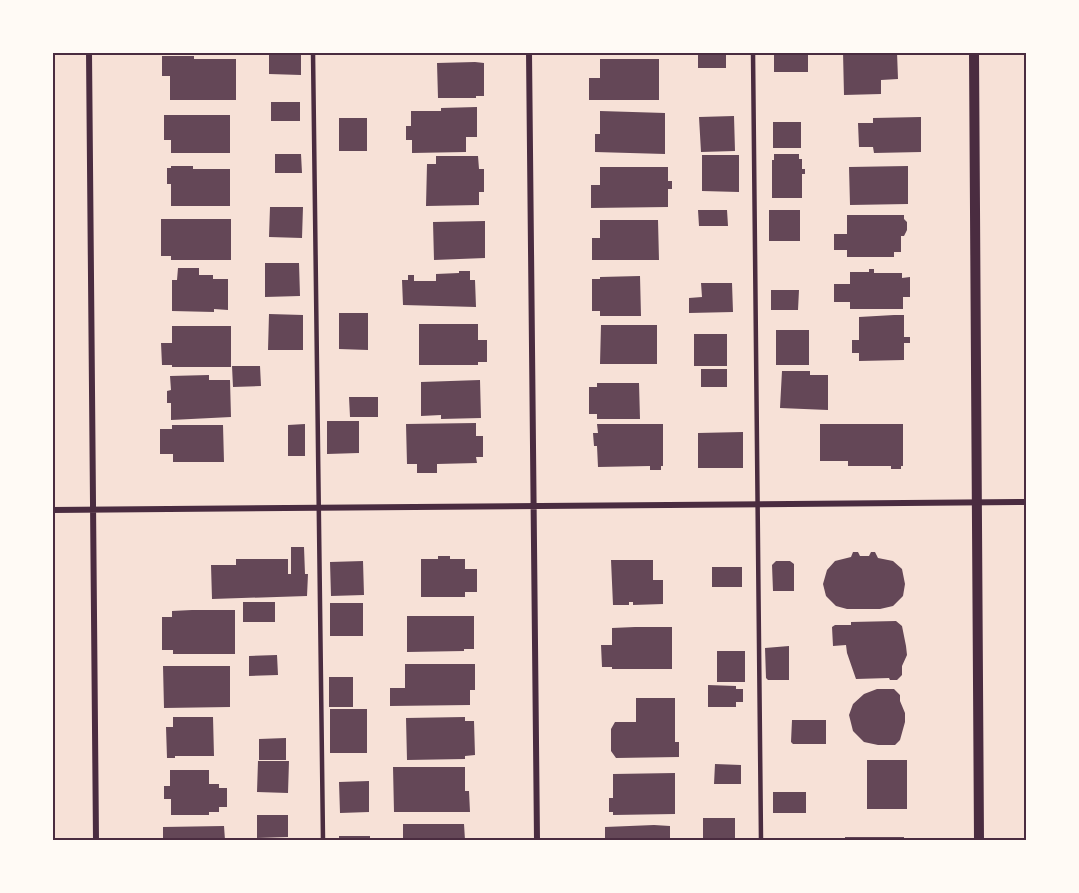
<svg xmlns="http://www.w3.org/2000/svg" width="1079" height="893" viewBox="0 0 1079 893" font-family="'Noto Sans',sans-serif">
	<rect width="100%" height="100%" fill="#f7e1d7"/>
	<path fill="#644757" d="M 269,52 L 301,52 L 301,75 L 269,74 Z
		M 698,52 L 726,52 L 726,68 L 698,68 Z
		M 774,52 L 808,52 L 808,72 L 774,72 Z
		M 843,52 L 897,52 L 898,79 L 881,80 L 881,94 L 844,95 Z
		M 162,56 L 194,56 L 194,59 L 236,59 L 236,100 L 170,100 L 170,76 L 162,76 Z
		M 600,59 L 659,59 L 659,100 L 589,100 L 589,78 L 600,78 Z
		M 475,62 L 484,63 L 484,96 L 476,96 L 476,98 L 438,98 L 437,63 Z
		M 271,102 L 300,102 L 300,121 L 271,121 Z
		M 477,107 L 477,137 L 466,137 L 466,152 L 412,153 L 412,140 L 406,140 L 406,126 L 411,126 L 411,111 L 441,111 L 441,108 Z
		M 600,111 L 665,113 L 665,154 L 595,152 L 595,134 L 600,134 Z
		M 164,115 L 230,115 L 230,153 L 171,153 L 171,140 L 164,140 Z
		M 734,116 L 735,151 L 701,152 L 699,117 Z
		M 921,117 L 921,152 L 874,153 L 873,147 L 859,147 L 858,123 L 873,123 L 873,118 Z
		M 339,118 L 367,118 L 367,151 L 339,151 Z
		M 773,122 L 801,122 L 801,148 L 773,148 Z
		M 275,154 L 301,154 L 302,173 L 275,173 Z
		M 774,154 L 799,154 L 799,159 L 802,159 L 802,169 L 805,169 L 805,174 L 802,174 L 802,198 L 772,198 L 772,160 L 774,160 Z
		M 702,155 L 739,155 L 739,192 L 702,191 Z
		M 436,156 L 478,156 L 479,169 L 484,169 L 484,192 L 479,192 L 479,205 L 426,206 L 427,164 L 436,164 Z
		M 171,166 L 193,166 L 193,169 L 230,169 L 230,206 L 171,206 L 171,184 L 167,184 L 167,168 L 171,168 Z
		M 908,166 L 908,204 L 850,205 L 849,167 Z
		M 600,167 L 668,167 L 668,181 L 672,181 L 672,189 L 668,189 L 668,207 L 591,208 L 591,185 L 600,185 Z
		M 270,207 L 303,207 L 302,238 L 269,237 Z
		M 698,210 L 727,210 L 728,226 L 699,226 Z
		M 769,210 L 800,210 L 800,241 L 769,241 Z
		M 847,215 L 904,215 L 904,219 L 907,222 L 907,230 L 904,236 L 901,236 L 901,252 L 894,252 L 894,257 L 847,257 L 847,250 L 834,250 L 834,234 L 847,234 Z
		M 161,219 L 231,219 L 231,260 L 171,260 L 171,256 L 161,256 Z
		M 600,220 L 658,220 L 659,260 L 592,260 L 592,238 L 600,238 Z
		M 485,221 L 485,258 L 434,260 L 433,222 Z
		M 265,263 L 299,263 L 300,296 L 265,297 Z
		M 178,268 L 199,268 L 199,275 L 213,275 L 213,279 L 228,279 L 228,310 L 214,309 L 214,312 L 172,311 L 172,280 L 177,280 Z
		M 869,269 L 874,269 L 874,273 L 902,273 L 902,278 L 910,277 L 910,297 L 903,297 L 903,309 L 850,309 L 850,302 L 834,302 L 834,284 L 850,284 L 850,272 L 869,272 Z
		M 459,271 L 470,271 L 470,280 L 475,280 L 476,307 L 403,305 L 402,280 L 408,280 L 408,275 L 414,275 L 414,281 L 436,281 L 436,274 L 459,273 Z
		M 640,276 L 641,316 L 600,316 L 600,311 L 592,311 L 592,279 L 600,279 L 600,277 Z
		M 701,283 L 732,283 L 733,312 L 689,313 L 689,298 L 702,297 Z
		M 771,290 L 799,290 L 798,310 L 771,310 Z
		M 339,313 L 368,313 L 368,350 L 339,349 Z
		M 269,314 L 303,315 L 303,350 L 268,350 Z
		M 894,315 L 904,315 L 904,337 L 910,337 L 910,343 L 904,343 L 904,360 L 859,361 L 859,353 L 852,353 L 852,340 L 859,340 L 859,317 Z
		M 419,324 L 478,324 L 478,340 L 487,340 L 487,362 L 478,362 L 478,365 L 419,365 Z
		M 601,325 L 657,325 L 657,364 L 600,364 Z
		M 172,326 L 231,326 L 231,367 L 172,367 L 172,365 L 162,365 L 161,343 L 172,343 Z
		M 776,330 L 809,330 L 809,365 L 776,365 Z
		M 694,334 L 727,334 L 727,366 L 694,366 Z
		M 232,366 L 260,366 L 261,386 L 233,387 Z
		M 701,369 L 727,369 L 727,387 L 701,387 Z
		M 782,371 L 810,371 L 810,375 L 828,375 L 828,410 L 780,408 Z
		M 209,375 L 209,380 L 230,380 L 231,417 L 171,420 L 171,403 L 167,403 L 167,391 L 171,390 L 170,376 Z
		M 480,380 L 481,418 L 441,419 L 441,415 L 421,416 L 421,382 Z
		M 597,383 L 639,383 L 640,419 L 597,419 L 597,414 L 589,414 L 589,387 L 597,387 Z
		M 349,397 L 378,397 L 378,417 L 350,417 Z
		M 327,421 L 359,421 L 359,453 L 327,454 Z
		M 476,423 L 476,436 L 483,436 L 483,457 L 476,457 L 477,463 L 437,464 L 437,473 L 417,473 L 417,464 L 407,464 L 406,424 Z
		M 305,424 L 305,456 L 288,456 L 288,425 Z
		M 597,424 L 663,424 L 663,466 L 661,466 L 661,470 L 650,470 L 650,466 L 598,467 L 597,446 L 594,446 L 593,433 L 598,433 Z
		M 820,424 L 903,424 L 903,466 L 901,466 L 901,469 L 891,469 L 891,466 L 848,466 L 848,461 L 820,461 Z
		M 172,425 L 223,425 L 224,462 L 173,462 L 173,454 L 160,454 L 160,429 L 172,429 Z
		M 743,432 L 743,468 L 698,468 L 698,433 Z
		M 291,547 L 304,547 L 305,574 L 308,574 L 307,596 L 212,599 L 211,565 L 236,565 L 236,559 L 288,559 L 288,574 L 291,574 Z
		M 853,552 L 858,552 L 860,556 L 869,556 L 871,552 L 875,552 L 878,558 L 893,561 L 902,569 L 905,584 L 903,596 L 893,606 L 880,609 L 847,609 L 836,606 L 826,596 L 823,584 L 827,570 L 835,561 L 851,557 Z
		M 438,556 L 450,556 L 450,559 L 465,559 L 465,569 L 477,569 L 477,592 L 465,592 L 465,597 L 421,597 L 421,559 L 438,559 Z
		M 611,560 L 653,560 L 653,580 L 663,580 L 663,604 L 633,605 L 633,602 L 629,602 L 629,605 L 613,605 Z
		M 363,561 L 364,595 L 331,596 L 330,562 Z
		M 776,561 L 790,561 L 794,564 L 794,591 L 773,591 L 772,565 Z
		M 712,567 L 742,567 L 742,587 L 712,587 Z
		M 243,602 L 275,602 L 275,622 L 243,622 Z
		M 330,603 L 363,603 L 363,636 L 330,636 Z
		M 192,610 L 235,610 L 235,654 L 173,654 L 173,650 L 162,650 L 162,617 L 172,617 L 172,611 Z
		M 407,616 L 474,616 L 474,649 L 464,649 L 464,651 L 407,652 Z
		M 896,621 L 902,626 L 906,646 L 907,655 L 902,666 L 902,675 L 897,680 L 890,680 L 889,678 L 856,679 L 847,653 L 846,645 L 833,646 L 832,627 L 835,625 L 851,625 L 851,622 Z
		M 635,627 L 672,627 L 672,669 L 612,669 L 612,667 L 602,667 L 601,645 L 612,645 L 612,628 Z
		M 789,646 L 789,680 L 768,680 L 766,678 L 765,648 Z
		M 717,651 L 745,651 L 745,682 L 717,682 Z
		M 277,655 L 278,675 L 249,676 L 249,656 Z
		M 405,664 L 475,664 L 475,690 L 470,690 L 470,705 L 390,706 L 390,688 L 405,688 Z
		M 163,666 L 230,666 L 230,707 L 164,708 Z
		M 329,677 L 353,677 L 353,707 L 329,707 Z
		M 708,685 L 736,686 L 736,689 L 743,689 L 743,702 L 736,702 L 736,707 L 708,707 Z
		M 877,689 L 894,689 L 900,695 L 900,701 L 905,713 L 905,722 L 900,740 L 895,745 L 878,745 L 864,742 L 853,731 L 849,715 L 853,704 L 864,694 Z
		M 636,698 L 675,698 L 675,742 L 679,742 L 679,757 L 616,758 L 611,751 L 611,729 L 615,722 L 636,722 Z
		M 330,709 L 367,709 L 367,753 L 330,753 Z
		M 173,717 L 213,717 L 214,756 L 175,756 L 175,758 L 167,758 L 166,727 L 173,727 Z
		M 465,717 L 465,721 L 474,721 L 475,755 L 465,756 L 465,759 L 407,760 L 406,718 Z
		M 792,720 L 826,720 L 826,744 L 793,744 L 791,742 Z
		M 286,738 L 286,760 L 259,760 L 259,739 Z
		M 867,760 L 907,760 L 907,809 L 867,809 Z
		M 258,761 L 289,761 L 288,793 L 257,792 Z
		M 715,764 L 741,765 L 741,784 L 714,784 Z
		M 393,767 L 465,767 L 465,791 L 469,791 L 470,812 L 394,812 Z
		M 170,770 L 209,770 L 209,784 L 219,784 L 219,788 L 227,788 L 227,807 L 219,807 L 219,812 L 209,812 L 209,815 L 171,815 L 171,799 L 164,799 L 164,786 L 170,786 Z
		M 675,773 L 675,814 L 613,815 L 613,812 L 609,812 L 609,798 L 613,798 L 613,774 Z
		M 369,781 L 369,812 L 340,813 L 339,782 Z
		M 773,792 L 806,792 L 806,813 L 773,813 Z
		M 257,815 L 288,815 L 288,837 L 257,838 Z
		M 703,818 L 735,818 L 735,840 L 703,840 Z
		M 403,824 L 464,824 L 465,840 L 403,840 Z
		M 654,825 L 670,826 L 670,840 L 605,840 L 605,827 Z
		M 224,826 L 225,840 L 163,840 L 163,827 Z
		M 339,836 L 370,836 L 370,840 L 339,840 Z
		M 845,837 L 904,837 L 904,840 L 845,840 Z"/>
	<g fill="none" stroke-linecap="round" stroke-linejoin="round">
		<path stroke="#4a2c40" stroke-width="4.5" d="M 313,52 L 323,840
			M 753,52 L 761,840"/>
		<path stroke="#4a2c40" stroke-width="6" d="M 89,52 L 96,840
			M 529,52 L 537,840
			M 52,510 L 1026,502"/>
		<path stroke="#4a2c40" stroke-width="10" d="M 974,52 L 979,840"/>
	</g>
	<rect width="1079" height="893" fill="none" stroke="#fffaf5" stroke-width="108"/>
	<rect x="54" y="54" width="971" height="785" fill="none" stroke="#4a2c40" stroke-width="2"/>
</svg>
